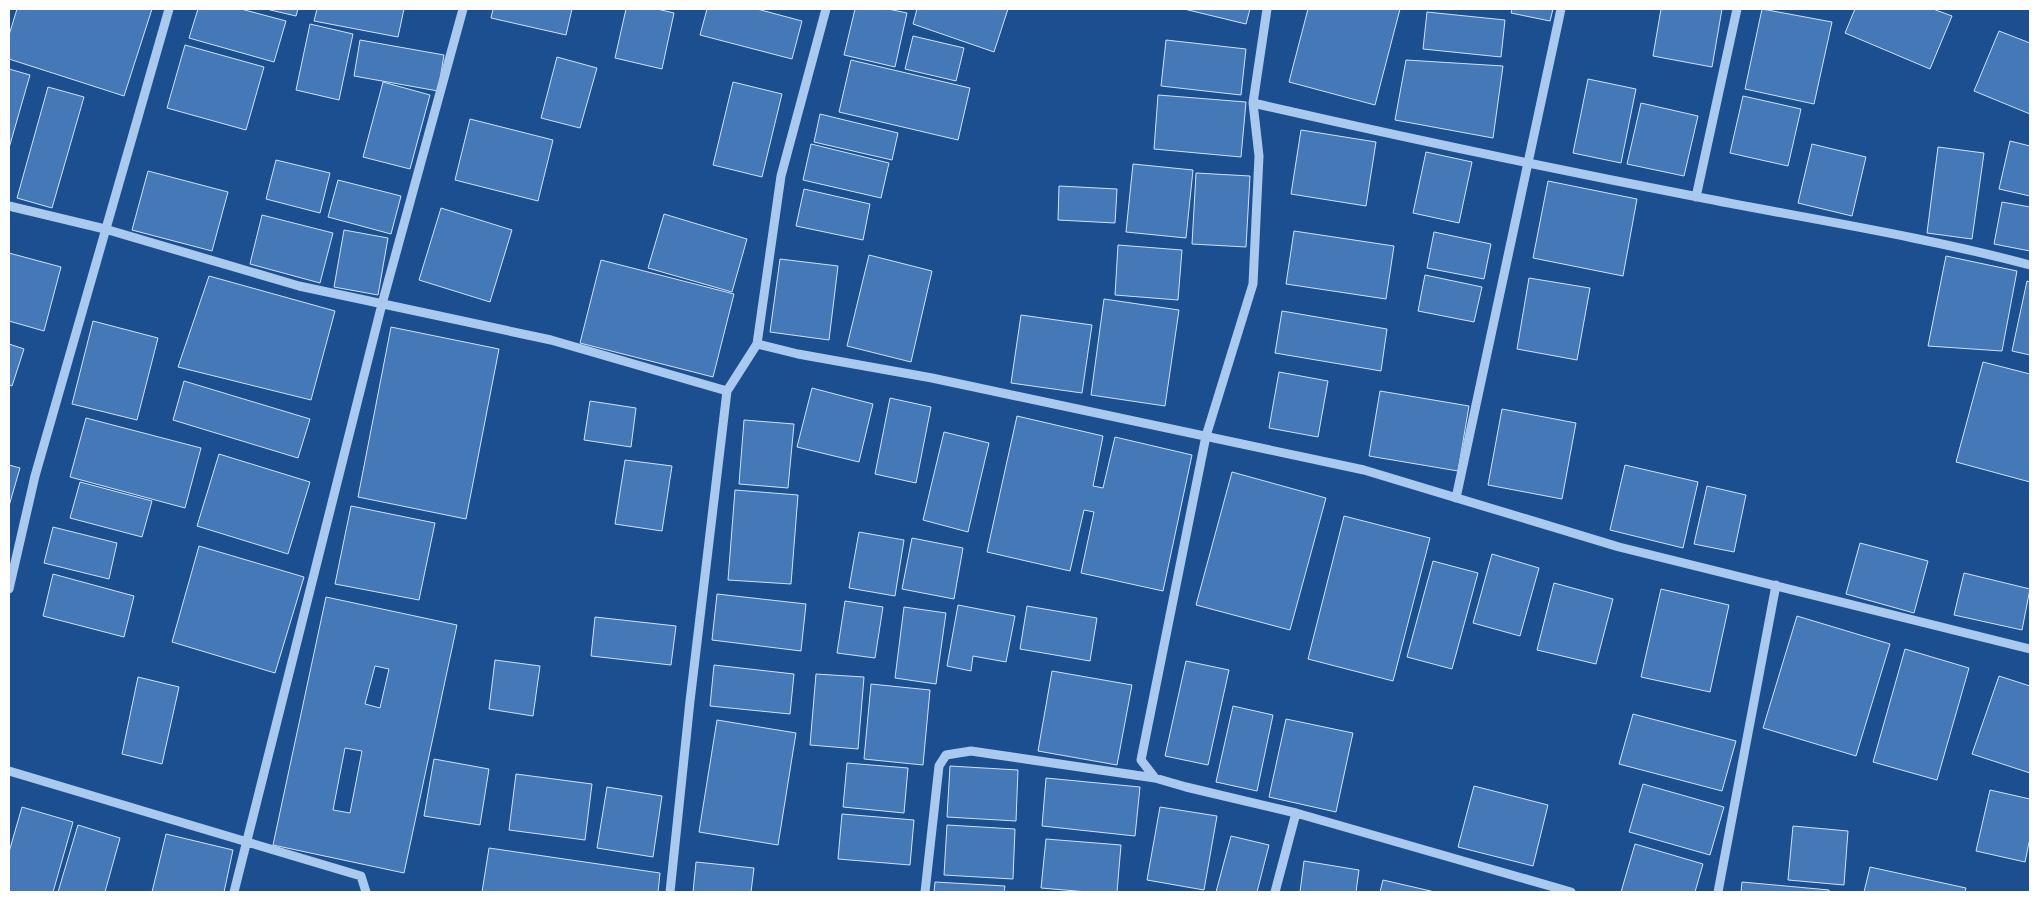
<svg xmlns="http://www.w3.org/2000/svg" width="2039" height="901" viewBox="0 0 2039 901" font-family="'PT Sans',sans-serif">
	<rect width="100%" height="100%" fill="#1b4f8f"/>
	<path fill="#4478b7" stroke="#cfe3fa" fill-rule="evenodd" d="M 17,9 L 152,9 L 124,96 L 9,59 L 9,35 Z
		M 198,9 L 241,9 L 286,21 L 274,62 L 189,38 Z
		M 266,9 L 298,9 L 296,16 Z
		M 317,9 L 404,9 L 398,37 L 314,21 Z
		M 493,9 L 572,9 L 566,35 L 491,18 Z
		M 626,9 L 657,9 L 674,13 L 662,69 L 615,58 Z
		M 707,9 L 757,9 L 802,21 L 792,59 L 700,35 Z
		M 855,9 L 888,9 L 907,13 L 895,67 L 844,55 Z
		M 917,9 L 1008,9 L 994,52 L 913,24 Z
		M 1184,9 L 1250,9 L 1246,24 Z
		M 1308,9 L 1400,9 L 1375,105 L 1289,82 Z
		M 1512,9 L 1553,9 L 1550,21 L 1511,13 Z
		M 1661,9 L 1722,9 L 1712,67 L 1653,56 Z
		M 1762,9 L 1832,22 L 1814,104 L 1745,89 Z
		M 1855,9 L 1933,9 L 1952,16 L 1930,69 L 1845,33 Z
		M 1427,12 L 1505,20 L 1501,57 L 1423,49 Z
		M 310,24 L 353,34 L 339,100 L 296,90 Z
		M 1999,31 L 2030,43 L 2030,114 L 1974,91 Z
		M 913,36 L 964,48 L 956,81 L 905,69 Z
		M 360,40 L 444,55 L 438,91 L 354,76 Z
		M 1166,40 L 1246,49 L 1241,95 L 1161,86 Z
		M 185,45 L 264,67 L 246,130 L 167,108 Z
		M 557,57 L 597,68 L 580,128 L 541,118 Z
		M 851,60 L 970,88 L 958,140 L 839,112 Z
		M 1406,60 L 1503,66 L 1493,138 L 1395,120 Z
		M 9,69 L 30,75 L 9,148 Z
		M 1588,79 L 1636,89 L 1621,163 L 1573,153 Z
		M 383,82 L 430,95 L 410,169 L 363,157 Z
		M 733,82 L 782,94 L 762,177 L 713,165 Z
		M 48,87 L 84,97 L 52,208 L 17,198 Z
		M 1158,95 L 1246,102 L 1241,157 L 1154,149 Z
		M 1743,96 L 1801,109 L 1788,166 L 1730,153 Z
		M 1641,103 L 1698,116 L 1684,176 L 1627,164 Z
		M 820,114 L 898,133 L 892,160 L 814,142 Z
		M 470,119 L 553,140 L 538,201 L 455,180 Z
		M 1301,130 L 1376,142 L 1366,206 L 1291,194 Z
		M 2010,141 L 2030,146 L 2030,196 L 1999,189 Z
		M 811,144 L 889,163 L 881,198 L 803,180 Z
		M 1812,144 L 1866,157 L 1852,216 L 1798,203 Z
		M 1938,147 L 1984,153 L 1972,239 L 1927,233 Z
		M 1426,152 L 1472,162 L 1459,223 L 1413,213 Z
		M 276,160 L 330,173 L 320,213 L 266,199 Z
		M 1133,164 L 1193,170 L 1186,238 L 1126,232 Z
		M 148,171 L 228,192 L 212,251 L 132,230 Z
		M 1196,173 L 1250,176 L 1246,247 L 1192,244 Z
		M 338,180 L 401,196 L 391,234 L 328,217 Z
		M 1548,181 L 1637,199 L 1623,276 L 1533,258 Z
		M 1059,186 L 1117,189 L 1115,223 L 1058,220 Z
		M 804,189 L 870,204 L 863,240 L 796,226 Z
		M 2002,202 L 2030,207 L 2030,251 L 1994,244 Z
		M 441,208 L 512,230 L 490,302 L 419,280 Z
		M 664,214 L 747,239 L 732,292 L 648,268 Z
		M 262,215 L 333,233 L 320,283 L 250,264 Z
		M 344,230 L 388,238 L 378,295 L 334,287 Z
		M 1294,231 L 1394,246 L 1386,299 L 1286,284 Z
		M 1434,232 L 1491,244 L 1484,279 L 1427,268 Z
		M 1118,245 L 1182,250 L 1178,300 L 1115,295 Z
		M 9,253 L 61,267 L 44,331 L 9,321 Z
		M 869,255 L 932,271 L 911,362 L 847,346 Z
		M 1946,256 L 2017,271 L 2002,351 L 1928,346 Z
		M 780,259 L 838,266 L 829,340 L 770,332 Z
		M 601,260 L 734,294 L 713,377 L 580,343 Z
		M 1425,275 L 1482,287 L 1474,322 L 1418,311 Z
		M 209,276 L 335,311 L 311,400 L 178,367 Z
		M 1529,278 L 1590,288 L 1577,360 L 1517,349 Z
		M 2027,281 L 2030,282 L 2030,355 L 2012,351 Z
		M 1104,299 L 1179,310 L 1165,406 L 1091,395 Z
		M 1282,311 L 1387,329 L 1381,371 L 1275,353 Z
		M 1021,315 L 1092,325 L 1082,393 L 1011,383 Z
		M 93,321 L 158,338 L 137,420 L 72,404 Z
		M 391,327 L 499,349 L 466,519 L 358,497 Z
		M 9,344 L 24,349 L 12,386 L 9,385 Z
		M 1983,362 L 2030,374 L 2030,482 L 1956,462 Z
		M 1279,372 L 1328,381 L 1318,437 L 1269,428 Z
		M 184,381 L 310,419 L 298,458 L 173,420 Z
		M 812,388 L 873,404 L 859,462 L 797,447 Z
		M 1380,391 L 1469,406 L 1458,471 L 1369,456 Z
		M 890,398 L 931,407 L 916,483 L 875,474 Z
		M 590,401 L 636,408 L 631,447 L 584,440 Z
		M 1502,409 L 1576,423 L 1562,499 L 1488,485 Z
		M 1017,416 L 1103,436 L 1093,486 L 1103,488 L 1115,437 L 1192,455 L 1163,591 L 1081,573 L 1094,512 L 1084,510 L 1070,571 L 987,552 Z
		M 86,418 L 201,448 L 185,508 L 70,477 Z
		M 744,420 L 794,424 L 788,488 L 739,484 Z
		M 944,432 L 989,443 L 968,532 L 923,520 Z
		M 219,454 L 310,482 L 288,554 L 197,526 Z
		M 625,460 L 672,466 L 662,531 L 615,524 Z
		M 9,465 L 20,468 L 9,506 Z
		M 1625,465 L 1698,482 L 1683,548 L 1610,530 Z
		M 1232,472 L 1326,498 L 1290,630 L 1196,605 Z
		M 80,482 L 152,501 L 142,537 L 70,518 Z
		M 1707,486 L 1746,495 L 1734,552 L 1694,544 Z
		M 735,490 L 798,495 L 791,584 L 728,580 Z
		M 351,506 L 435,523 L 419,600 L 335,584 Z
		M 1344,516 L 1430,538 L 1393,681 L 1308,659 Z
		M 53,527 L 117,543 L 109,579 L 44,563 Z
		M 859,532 L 904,540 L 895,596 L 849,588 Z
		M 912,538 L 963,548 L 954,599 L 902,589 Z
		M 1860,543 L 1928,561 L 1914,613 L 1846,594 Z
		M 199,546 L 304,577 L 275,673 L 172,642 Z
		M 1492,554 L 1539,568 L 1520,636 L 1473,623 Z
		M 1433,561 L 1478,573 L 1452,669 L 1407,657 Z
		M 1964,573 L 2030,589 L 2022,630 L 1954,615 Z
		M 53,574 L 134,596 L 124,637 L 43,616 Z
		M 1554,583 L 1613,599 L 1596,664 L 1537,650 Z
		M 1661,589 L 1729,605 L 1710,692 L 1641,677 Z
		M 717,594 L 806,604 L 801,651 L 712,640 Z
		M 326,597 L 457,625 L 404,873 L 273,845 ZM 375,666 L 389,669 L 380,708 L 365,704 ZM 345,748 L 362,751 L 350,813 L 333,810 Z
		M 845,601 L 883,607 L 875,658 L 837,653 Z
		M 958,605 L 1015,616 L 1006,662 L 973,656 L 971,671 L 947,666 Z
		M 1027,606 L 1097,618 L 1090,661 L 1020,649 Z
		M 904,607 L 946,613 L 936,684 L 895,678 Z
		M 1797,616 L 1890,644 L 1856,756 L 1763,728 Z
		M 595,617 L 676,626 L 671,665 L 591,656 Z
		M 1905,649 L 1969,668 L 1937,780 L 1873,762 Z
		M 495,660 L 540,666 L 533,716 L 489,709 Z
		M 1186,661 L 1229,670 L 1208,765 L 1165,756 Z
		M 714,665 L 794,674 L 790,714 L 710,706 Z
		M 1052,671 L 1132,685 L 1117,765 L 1038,751 Z
		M 816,674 L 864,677 L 858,749 L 810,745 Z
		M 1999,676 L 2030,686 L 2030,773 L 1972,754 Z
		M 138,677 L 179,687 L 162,764 L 122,754 Z
		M 871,684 L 930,690 L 923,765 L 864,759 Z
		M 1233,706 L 1273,715 L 1257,791 L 1216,782 Z
		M 1633,714 L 1736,741 L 1722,791 L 1619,764 Z
		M 1286,719 L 1353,733 L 1336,812 L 1269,797 Z
		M 717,720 L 796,733 L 778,845 L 699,832 Z
		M 434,759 L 489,769 L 480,825 L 424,816 Z
		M 847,763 L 908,768 L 904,813 L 843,807 Z
		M 950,766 L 1018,770 L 1016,821 L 947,817 Z
		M 516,774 L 592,784 L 585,840 L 509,830 Z
		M 1046,778 L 1140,787 L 1135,836 L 1042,826 Z
		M 1643,784 L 1724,807 L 1710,855 L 1629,832 Z
		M 1474,786 L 1548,805 L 1533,866 L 1458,847 Z
		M 607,787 L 662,796 L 653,857 L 597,848 Z
		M 1990,790 L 2030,799 L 2030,838 L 2025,862 L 1976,851 Z
		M 22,807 L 73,822 L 53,892 L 9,892 L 9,852 Z
		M 1160,807 L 1217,816 L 1204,890 L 1147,880 Z
		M 842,814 L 914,820 L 910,865 L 838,859 Z
		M 78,825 L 120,838 L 105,892 L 58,892 Z
		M 947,825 L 1015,829 L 1013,879 L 944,875 Z
		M 1793,826 L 1848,831 L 1844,885 L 1788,880 Z
		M 166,834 L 233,850 L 224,892 L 152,892 Z
		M 1231,836 L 1269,845 L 1257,892 L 1216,892 Z
		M 1046,839 L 1121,845 L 1117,892 L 1088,892 L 1041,888 Z
		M 1635,844 L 1703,864 L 1695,892 L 1621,892 Z
		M 489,848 L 660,873 L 658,892 L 482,892 Z
		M 1304,861 L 1359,870 L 1356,892 L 1300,892 Z
		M 696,862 L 754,868 L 751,892 L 693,892 Z
		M 1870,867 L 1966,888 L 1965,892 L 1864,892 Z
		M 1383,880 L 1435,892 L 1380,892 Z
		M 935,882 L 1005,886 L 1004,892 L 934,892 Z
		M 1742,882 L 1829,890 L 1829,892 L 1741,892 Z"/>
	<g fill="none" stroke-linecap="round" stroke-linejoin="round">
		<path stroke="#a9c9ee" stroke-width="9" d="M 1267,9 L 1253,103 L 1259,156 L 1253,284 L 1206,436 L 1141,760 L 1155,778 L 1186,787 L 1296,813 L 1275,892
			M 1253,103 C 1401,137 1549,168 1698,197 C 1809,219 1921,236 2030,265
			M 1696,197 L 1737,9
			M 9,206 L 105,229 L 299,286 L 551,340 L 727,391
			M 757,344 L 781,176 L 826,9
			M 1456,498 L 1561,9
			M 9,589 L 35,476 L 169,9
			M 9,771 L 361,876 L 366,892
			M 1296,813 L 1571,892
			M 234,892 L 382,304 L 463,9
			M 670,892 L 690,701 L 727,391 L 757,344 L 798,354 L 932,378 L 1364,470 L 1619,547 L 2030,649
			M 925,892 L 939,766 L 946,755 L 971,751 L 1155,778
			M 1718,892 L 1776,585"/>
	</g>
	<rect width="2039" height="901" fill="none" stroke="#ffffff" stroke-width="20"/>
</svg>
